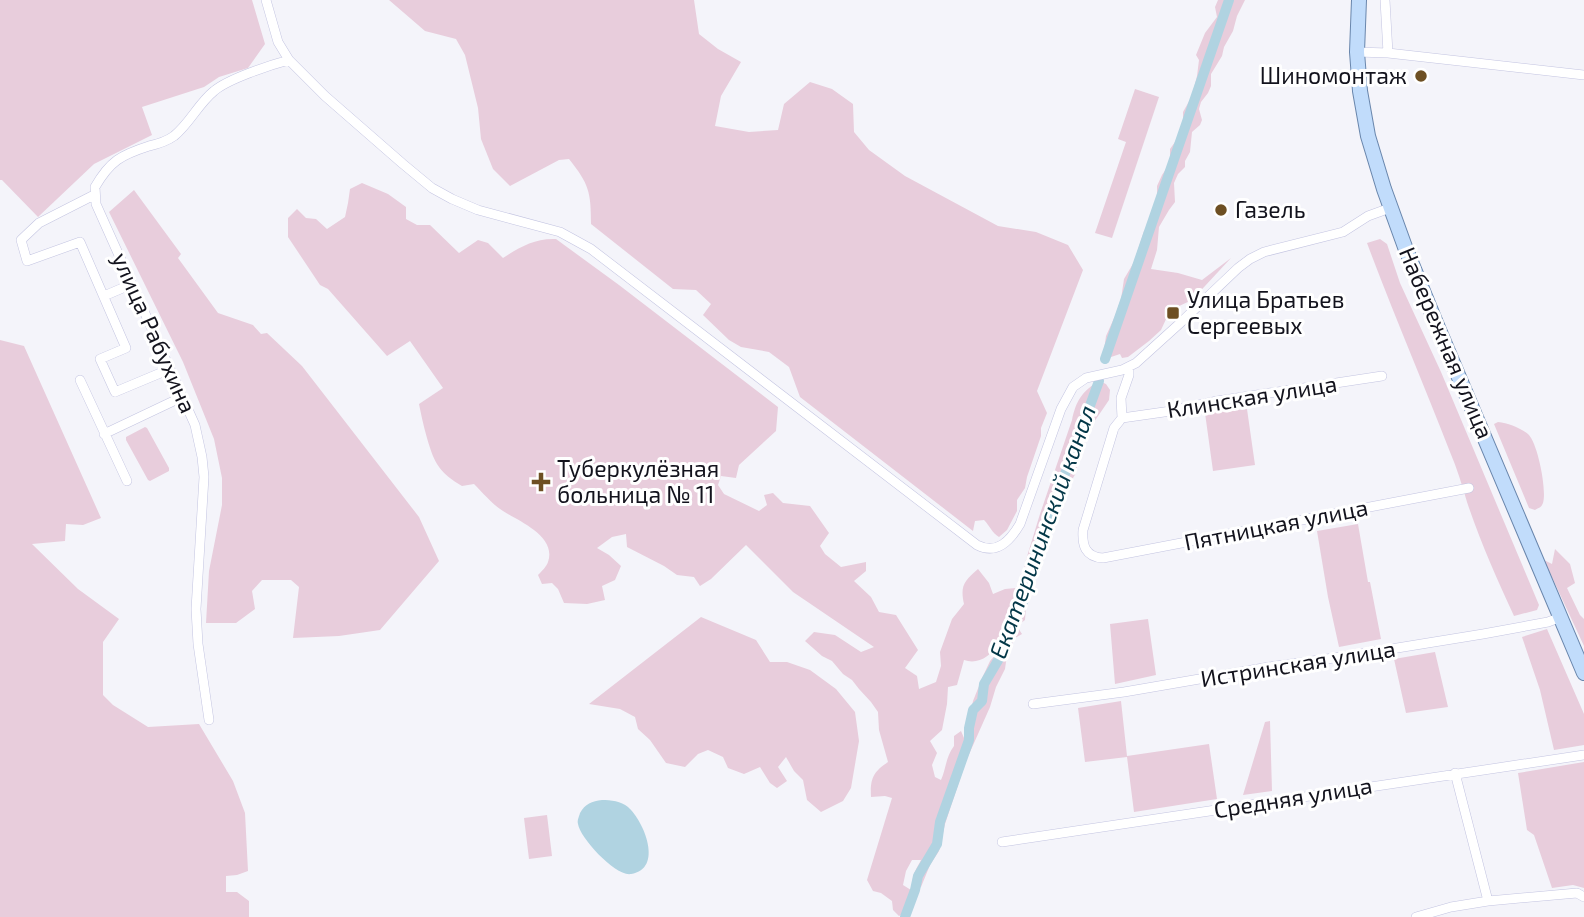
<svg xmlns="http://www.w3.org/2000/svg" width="1584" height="917" viewBox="0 0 1584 917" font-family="'Exo 2',sans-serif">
	<rect width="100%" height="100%" fill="#f4f4fa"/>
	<path fill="#e8cddc" d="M 0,0 L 252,0 L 265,44 L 248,68 L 219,77 L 204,87 L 142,107 L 152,135 L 94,164 L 38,217 L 2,180 L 0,180 Z
		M 389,0 L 694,0 L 699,34 L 718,49 L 741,62 L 721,96 L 715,126 L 749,132 L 778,130 L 784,104 L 810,82 L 832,89 L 853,104 L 854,132 L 869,150 L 905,176 L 998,226 L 1036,232 L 1068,245 L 1083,270 L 1037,391 L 1047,413 L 1041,428 L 1041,436 L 1027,477 L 1025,488 L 1017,500 L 1017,511 L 1007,530 L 999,537 C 992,533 990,526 984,520 L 975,521 L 973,531 L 800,397 L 789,367 L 769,352 L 741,347 L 729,340 L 703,315 L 711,304 L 696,290 L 673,289 L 591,224 C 591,192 589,184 569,159 L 559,160 L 510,186 L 493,169 L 481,139 L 478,108 L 465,55 L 456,39 L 425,31 Z
		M 1218,0 L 1245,0 L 1237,16 L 1233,31 L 1224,47 L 1222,56 L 1211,74 L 1211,86 L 1208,93 L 1201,102 L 1199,109 L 1202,120 L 1200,125 L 1192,132 L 1190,152 L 1185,161 L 1185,167 L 1178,174 L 1174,183 L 1175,202 L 1169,210 L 1159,227 L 1157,250 L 1151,269 L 1178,273 L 1202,280 L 1231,258 L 1192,300 L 1177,307 L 1167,317 L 1161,330 L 1149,341 L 1128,357 L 1122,358 L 1120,354 L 1105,359 L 1103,357 L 1106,336 L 1115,316 L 1121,299 L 1124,279 L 1134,262 L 1144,231 L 1151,220 L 1157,198 L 1157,186 L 1162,175 L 1170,163 L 1170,149 L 1180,135 L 1183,125 L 1183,112 L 1192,96 L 1197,76 L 1199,60 L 1196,55 L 1205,33 L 1217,17 L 1215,7 Z
		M 1135,89 L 1159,97 L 1112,238 L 1095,233 L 1126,142 L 1118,139 Z
		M 362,183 L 388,194 L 406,207 L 406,219 L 417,225 L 430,225 L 459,253 L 478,240 L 488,243 L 503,258 C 520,247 535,238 556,239 L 619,285 L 778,407 L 776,431 L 739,465 L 736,478 L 721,476 L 718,485 L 724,494 L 759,511 L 767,505 L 764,495 L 773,493 L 783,503 L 810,506 L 829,533 L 820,546 L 825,554 L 841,567 L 866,562 L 866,571 L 854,581 L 871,597 L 879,612 L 896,615 L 918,650 L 905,668 L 917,676 L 919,689 L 936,682 L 941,666 L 940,652 L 952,619 L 964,604 C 960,586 964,581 978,569 L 989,583 L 993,594 L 1005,589 L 1016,588 C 1013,605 1009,612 1003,627 C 1001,632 1000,639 998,644 C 991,656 978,665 964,660 L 957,685 L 948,687 L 947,704 L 942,730 L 930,741 L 937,753 L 932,765 L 935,777 L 941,780 C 946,769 946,756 954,746 L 954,736 L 961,731 L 964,738 L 969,721 L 973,701 L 983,676 L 990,661 L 1002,647 L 1019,609 L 1023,592 L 1023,577 L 1025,563 L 1040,514 L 1072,420 C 1076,401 1082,391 1099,381 L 1106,384 L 1110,390 L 1109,400 L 1090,428 L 1077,466 L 1076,473 L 1070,483 L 1054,520 L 1042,560 L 1035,571 L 1026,606 L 1025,620 L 1021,623 L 1018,628 L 1022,634 L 1015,638 L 1007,655 L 1005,669 L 996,687 L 990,707 L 966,761 L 945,824 L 939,851 L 930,865 L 921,887 L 915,890 C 909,878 916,870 921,860 L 912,860 L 906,871 L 903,885 L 911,890 C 912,897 907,904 906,912 L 899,916 L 893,910 L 892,901 L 881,893 L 873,891 L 867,880 L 892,798 L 885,796 L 871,797 C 870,779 873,772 888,762 L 879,730 L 878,712 L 871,702 L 859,689 L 852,680 L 843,674 L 832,661 L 822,656 L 805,641 L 814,632 L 835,635 L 861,652 L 874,647 L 793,592 L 746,545 L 711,579 L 700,586 L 694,577 L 677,575 L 664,566 L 627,547 L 626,534 L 612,537 L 597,548 L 609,555 L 621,566 L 615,580 L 602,586 L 605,600 L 587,604 L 564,603 L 558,589 L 552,583 L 542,584 L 538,575 C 541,572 547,566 548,562 C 557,536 518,521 503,511 C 492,504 483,493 474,484 L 462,486 C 452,480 443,474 437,464 C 429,451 422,419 419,404 L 443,388 L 410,341 L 387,356 L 328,289 L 320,285 L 288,237 L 288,218 L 297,209 L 306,218 L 316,219 L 327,229 L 345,217 L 348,203 L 350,189 Z
		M 134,190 L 181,254 L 178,258 L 218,313 L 253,325 L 261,334 L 267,333 L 302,366 L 419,517 L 439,561 L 380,630 L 339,636 L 293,638 L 299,587 L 291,580 L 262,580 L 252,591 L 255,609 L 236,623 L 206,623 L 209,571 L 222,505 L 222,478 L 214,439 L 183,362 L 109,212 Z
		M 1380,239 L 1387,244 L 1400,283 L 1441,372 L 1539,605 L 1537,610 L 1514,616 C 1497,579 1480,541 1467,502 C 1462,485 1457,468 1450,452 C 1423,382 1393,313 1367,243 Z
		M 0,340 L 24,346 L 101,518 L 83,525 L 66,524 L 65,541 L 32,544 L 78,589 L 119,619 L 103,642 L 103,695 L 113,705 L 148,727 L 199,724 L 233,781 L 245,813 L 248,871 L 237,875 L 226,876 L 226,892 L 237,892 L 249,901 L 249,917 L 0,917 Z
		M 1247,409 L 1255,465 L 1213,471 L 1205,413 Z
		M 1498,422 C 1508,423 1520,428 1528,434 C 1538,443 1547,491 1543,503 C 1541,508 1540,507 1535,510 L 1529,508 L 1494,424 Z
		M 145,427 L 147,428 L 169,468 L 169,471 L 150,481 L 148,480 L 126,440 L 126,437 Z
		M 1358,524 L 1368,582 L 1370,582 L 1381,639 L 1339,647 L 1328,597 L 1317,531 Z
		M 1555,549 L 1570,564 L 1575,583 L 1567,588 L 1580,615 L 1584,619 L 1584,646 L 1544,560 L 1552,564 Z
		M 701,617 L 756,640 L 770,662 L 787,662 L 810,670 L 836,689 L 855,712 L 859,741 L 851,788 L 843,801 L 821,812 L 807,800 L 803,780 L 794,771 L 786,757 L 778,767 L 787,781 L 777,788 L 770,783 L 760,767 L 744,774 L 728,768 L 723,757 L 708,750 L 698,754 L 685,767 L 666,763 L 650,740 L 638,729 L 635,717 L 620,709 L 589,704 Z
		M 1148,619 L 1156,675 L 1115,684 L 1110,624 Z
		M 1547,629 L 1584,714 L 1584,745 L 1554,750 L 1540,690 L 1522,637 Z
		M 1435,652 L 1448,707 L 1406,713 L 1394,659 Z
		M 1121,701 L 1127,756 L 1209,744 L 1217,799 L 1134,812 L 1127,757 L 1085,762 L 1078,708 Z
		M 1270,721 L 1272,791 L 1243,795 L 1265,722 Z
		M 1584,762 L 1584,888 L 1573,885 L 1552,888 L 1534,835 L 1527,830 L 1518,773 Z
		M 547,815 L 552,856 L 529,859 L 524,818 Z"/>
	<path fill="#b0d3e1" d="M 602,800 C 611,800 621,801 628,807 C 644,821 664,869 631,874 C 616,877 580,838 578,824 C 577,820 579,817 580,813 C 585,804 592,801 602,800 Z"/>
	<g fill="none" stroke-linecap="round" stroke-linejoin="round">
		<path stroke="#b0d3e1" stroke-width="10" d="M 1105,359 L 1229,0
			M 905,917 L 915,890 L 918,876 L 937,844 L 940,822 L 969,740 L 969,728 L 973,710 L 982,701 L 984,684 L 1003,652 L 1025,597 L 1032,564 L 1099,381"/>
		<g stroke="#c3c4e1" stroke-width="10">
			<path id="street" d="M 266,0 L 278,42 L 289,60 L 325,96 L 403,164 L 432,188 L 452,199 L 478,210 L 560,232 L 591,249 L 977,545 C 997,555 1010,541 1020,524 L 1061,409 L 1073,387 L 1086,378 L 1122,370 L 1136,363 L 1178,325 L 1238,268 L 1250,259 L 1264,252 L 1343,232 L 1368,216 L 1390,208
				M 1385,0 L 1388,53
				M 1357,52 L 1388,53 L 1584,75
				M 94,195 L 39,223 L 21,240 L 27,261 L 80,242 L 126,348 L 100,359 L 115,392 L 170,369
				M 104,296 L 132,284
				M 1129,367 L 1129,375 L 1121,398 L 1122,418 L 1114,428 L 1083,530 C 1082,545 1085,557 1103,558 L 1469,488
				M 80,380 L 127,481
				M 1122,418 L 1171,411 L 1217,401 L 1382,376
				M 104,434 L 182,397
				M 1033,704 L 1124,692 L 1269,667 L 1348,656 L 1483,634 L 1548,622 L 1561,617
				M 209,720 L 198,644 L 196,609 L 204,477 L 202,457 L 195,425 L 96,204 L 95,187 C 110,161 121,155 149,146 C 158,144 167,141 174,136 C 190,123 198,104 214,91 C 228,79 270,65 289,60
				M 1455,773 L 1488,901
				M 1002,842 L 1584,755
				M 1416,917 L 1451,907 L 1488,901 L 1577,893 L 1584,897"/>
		</g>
		<g stroke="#6986ac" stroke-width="16">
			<path id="primary" d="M 1359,0 L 1357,52 L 1360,91 L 1368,136 L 1384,189 L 1405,247 L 1436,323 L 1584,673"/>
		</g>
		<use href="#street" stroke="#fff" stroke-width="9"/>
		<use href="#primary" stroke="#c1dcfb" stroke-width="14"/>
	</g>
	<g fill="#6d4f23" stroke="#fff" stroke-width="2.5">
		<circle cx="1421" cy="76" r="7"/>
		<circle cx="1221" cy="210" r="7"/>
		<rect x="1166" y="306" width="14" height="14" rx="3.5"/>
		<path d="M537.5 471.5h7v7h7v7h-7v7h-7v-7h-7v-7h7z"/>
	</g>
	<g text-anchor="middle" stroke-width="6" stroke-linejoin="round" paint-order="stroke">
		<g font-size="23" fill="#13131d" stroke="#fff" text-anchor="start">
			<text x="1407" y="84" text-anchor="end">Шиномонтаж</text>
			<text x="1235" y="218">Газель</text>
			<text x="1187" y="308">Улица Братьев<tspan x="1187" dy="26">Сергеевых</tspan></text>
			<text x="557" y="477">Туберкулёзная<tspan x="557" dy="26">больница № 11</tspan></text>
		</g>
		<g font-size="23" fill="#13131d" stroke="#fff">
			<text transform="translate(154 333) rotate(66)" y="8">улица Рабухина</text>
			<text transform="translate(1446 343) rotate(67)" y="8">Набережная улица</text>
			<text transform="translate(1252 397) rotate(-9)" y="8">Клинская улица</text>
			<text transform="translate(1276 525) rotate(-11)" y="8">Пятницкая улица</text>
			<text transform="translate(1298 664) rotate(-9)" y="8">Истринская улица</text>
			<text transform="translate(1293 798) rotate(-9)" y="8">Средняя улица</text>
		</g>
		<g font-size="24" font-style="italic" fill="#033747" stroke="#fff">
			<text transform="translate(1043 532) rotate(-70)" y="8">Екатерининский канал</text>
		</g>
	</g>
</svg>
